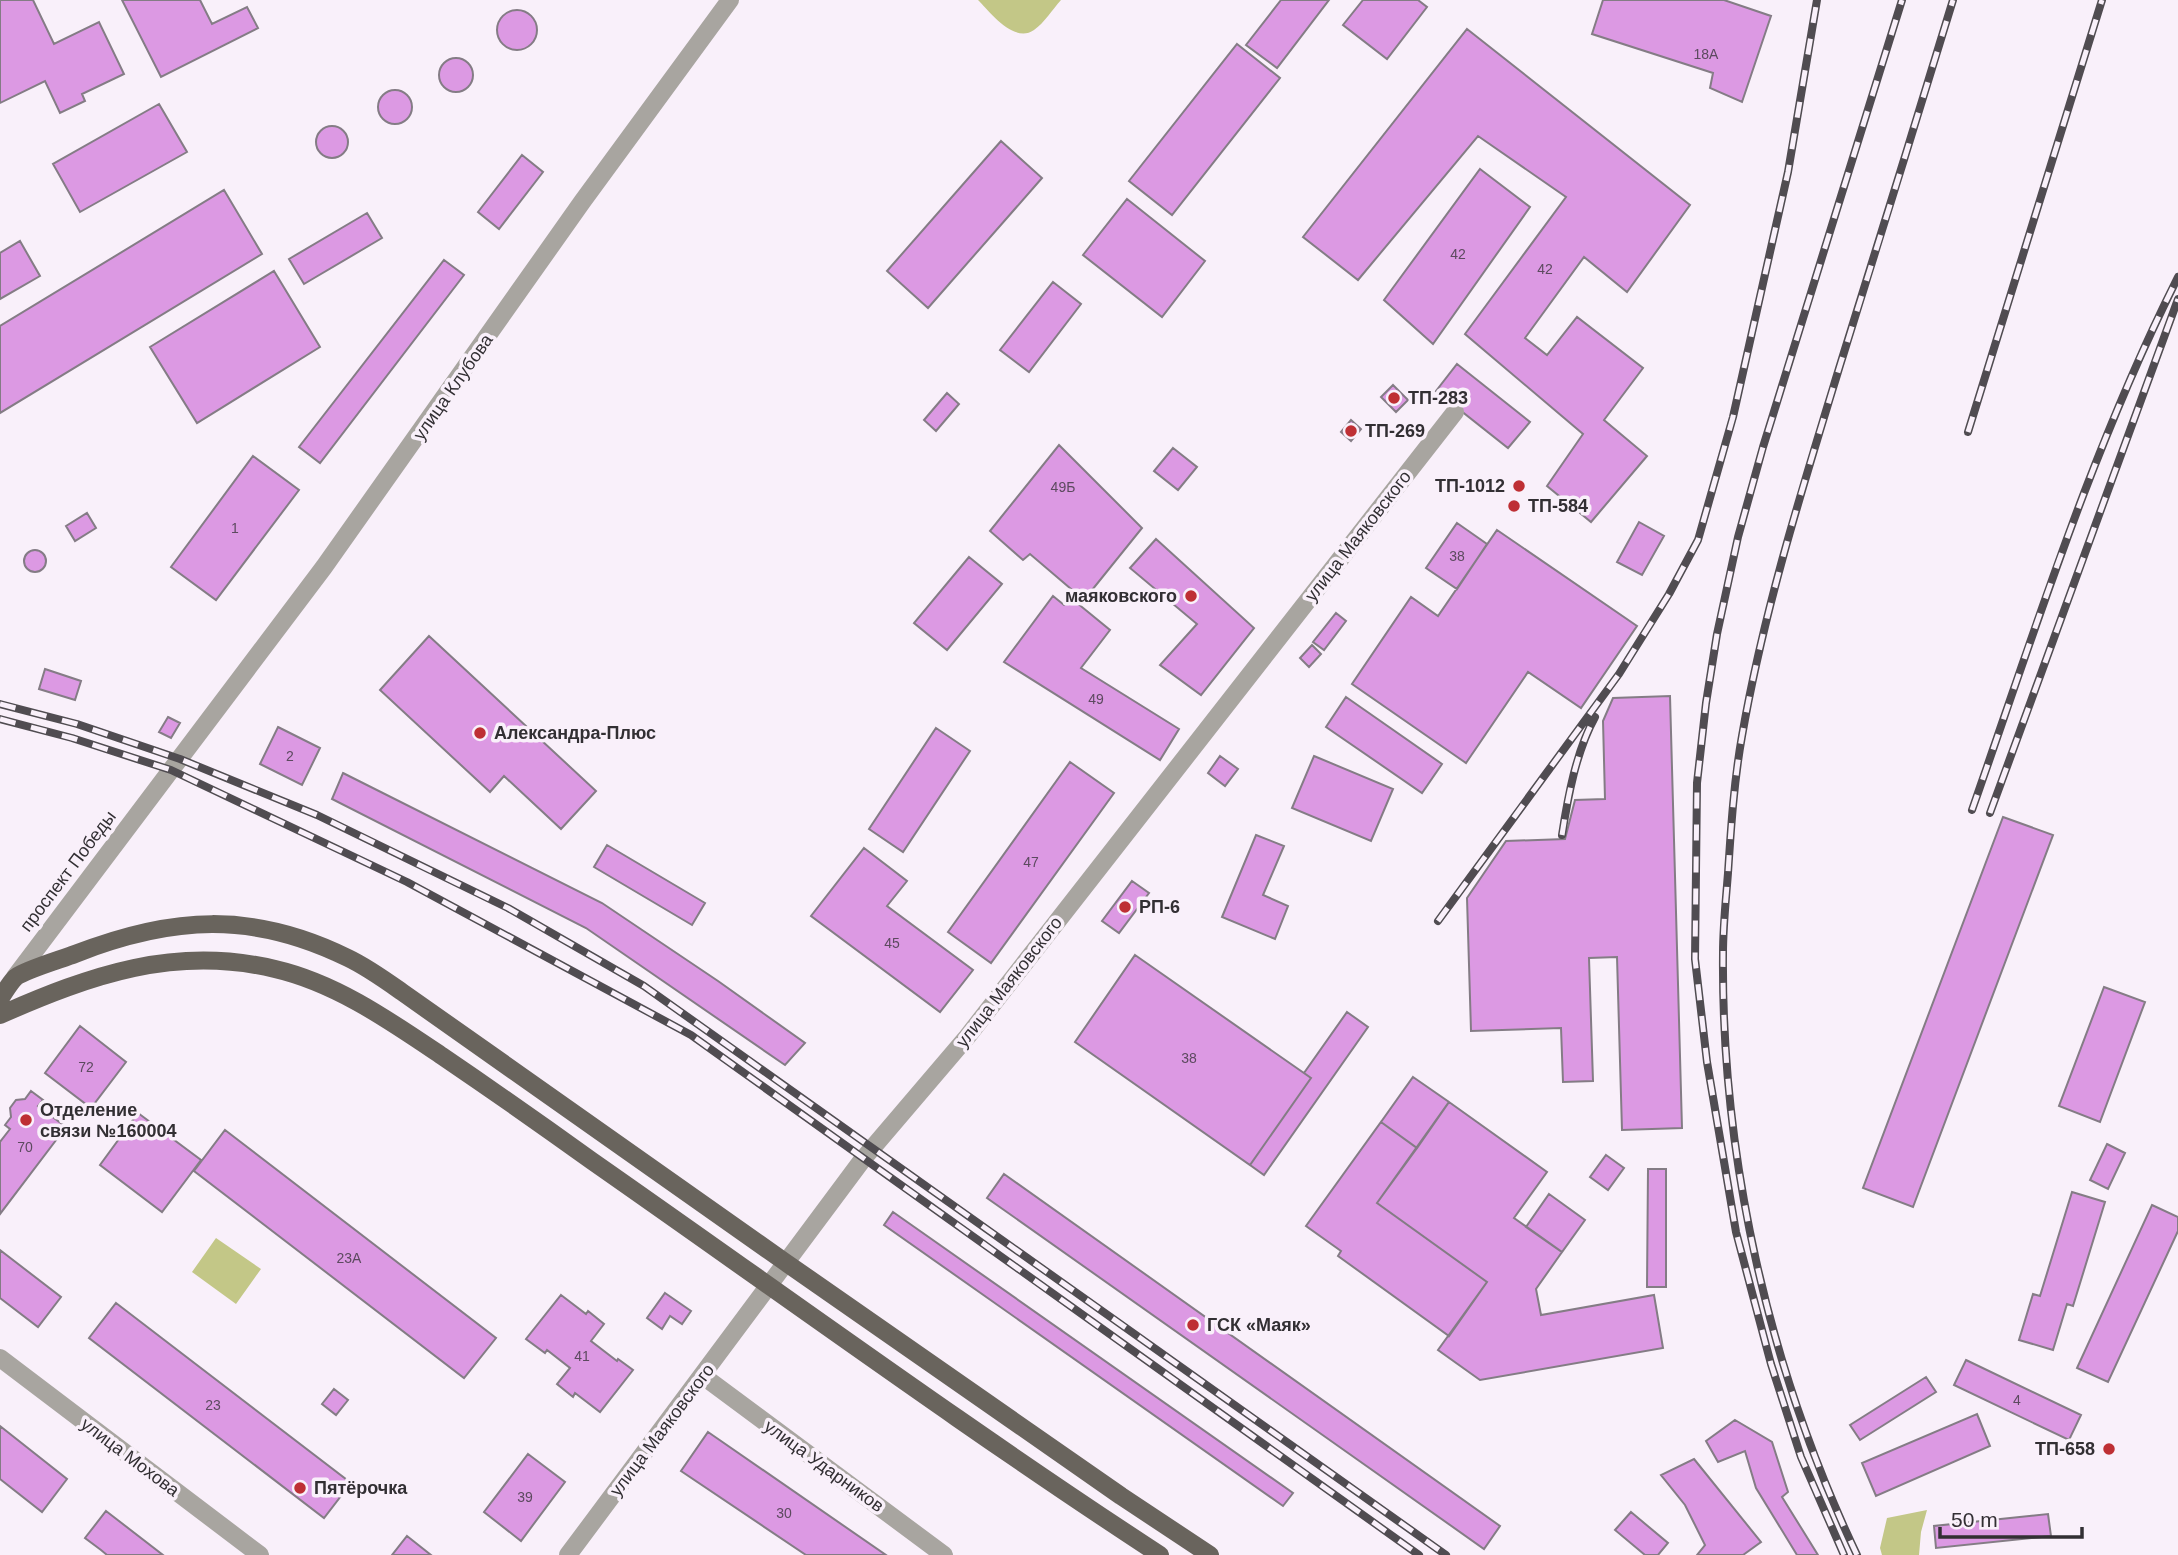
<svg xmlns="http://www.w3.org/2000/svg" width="2178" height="1555" viewBox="0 0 2178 1555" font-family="Helvetica,sans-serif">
	<rect width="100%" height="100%" fill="#f9f0fa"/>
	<path fill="#c3c787" d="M 978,0 L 1061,0 C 1053,9 1044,23 1034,30 C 1014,44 990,12 978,0 Z
		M 216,1238 L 261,1269 L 236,1304 L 192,1272 Z
		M 1927,1510 L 1921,1532 L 1919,1555 L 1882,1555 L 1880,1548 L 1887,1518 Z"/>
	<path fill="#dc99e3" stroke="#847c85" stroke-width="2" d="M 0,0 L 33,0 L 54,44 L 99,22 L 124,74 L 82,94 L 85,101 L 60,113 L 45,81 L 0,103 Z
		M 122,0 L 200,0 L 212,24 L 247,7 L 258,28 L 161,77 Z
		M 1281,0 L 1329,0 L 1277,68 L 1246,45 Z
		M 1363,0 L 1418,0 L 1427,7 L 1387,59 L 1343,25 Z
		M 1603,0 L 1724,0 L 1771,16 L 1742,102 L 1710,88 L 1713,73 L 1592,34 Z
		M497 30a20 20 0 1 1 40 0a20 20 0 1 1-40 0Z
		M 1467,29 L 1690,205 L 1627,292 L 1584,257 L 1525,338 L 1547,355 L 1577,317 L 1643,368 L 1604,420 L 1647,456 L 1591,522 L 1547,486 L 1583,434 L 1465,334 L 1566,197 L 1478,136 L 1358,280 L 1303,237 Z
		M 1237,44 L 1280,78 L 1172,215 L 1129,181 Z
		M439 75a17 17 0 1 1 34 0a17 17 0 1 1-34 0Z
		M378 107a17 17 0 1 1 34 0a17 17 0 1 1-34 0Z
		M 159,104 L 187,152 L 80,212 L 53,164 Z
		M316 142a16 16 0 1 1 32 0a16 16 0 1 1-32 0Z
		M 1001,141 L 1042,178 L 928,308 L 887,271 Z
		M 522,155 L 543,172 L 499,229 L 478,212 Z
		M 1480,169 L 1530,207 L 1433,344 L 1384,300 Z
		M 224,190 L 262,254 L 0,413 L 0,326 Z
		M 1127,199 L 1205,261 L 1162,317 L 1083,255 Z
		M 367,213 L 382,238 L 304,284 L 289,259 Z
		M 20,241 L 40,276 L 0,299 L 0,253 Z
		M 444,260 L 464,275 L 320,463 L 299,447 Z
		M 274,271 L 320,347 L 197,423 L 150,347 Z
		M 1053,282 L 1081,304 L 1029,372 L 1000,350 Z
		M 1457,364 L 1530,422 L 1508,448 L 1436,391 Z
		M 1393,385 L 1408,400 L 1396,412 L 1381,397 Z
		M 947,393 L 959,404 L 936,431 L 924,420 Z
		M 1351,420 L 1361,429 L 1351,441 L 1341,432 Z
		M 1059,445 L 1142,528 L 1084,600 L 1030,554 L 1023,560 L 990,531 Z
		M 1173,448 L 1197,467 L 1178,490 L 1154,471 Z
		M 253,456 L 299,490 L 216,600 L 171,567 Z
		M 87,513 L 96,528 L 75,541 L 66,526 Z
		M 1639,522 L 1664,536 L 1642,575 L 1617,562 Z
		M 1457,523 L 1487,544 L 1457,589 L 1426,568 Z
		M 1497,530 L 1637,626 L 1581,708 L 1528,672 L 1466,763 L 1352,684 L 1411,597 L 1438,616 Z
		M 1156,539 L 1254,628 L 1201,695 L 1160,665 L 1197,624 L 1130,568 Z
		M24 561a11 11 0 1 1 22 0a11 11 0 1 1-22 0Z
		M 969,557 L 1002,584 L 947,650 L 914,623 Z
		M 1053,596 L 1064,605 L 1071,598 L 1110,630 L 1081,668 L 1179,729 L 1160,760 L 1004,662 Z
		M 1336,613 L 1346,621 L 1324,650 L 1313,642 Z
		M 429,636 L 596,791 L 561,829 L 504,776 L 490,792 L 380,690 Z
		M 1312,645 L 1321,654 L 1309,667 L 1300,658 Z
		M 45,669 L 81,681 L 75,700 L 39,689 Z
		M 1670,696 L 1682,1128 L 1622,1130 L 1617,957 L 1589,958 L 1593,1081 L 1563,1082 L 1561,1028 L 1471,1031 L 1467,898 L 1506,841 L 1565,839 L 1575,800 L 1605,799 L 1603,721 L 1613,698 Z
		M 1346,697 L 1442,764 L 1422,793 L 1326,727 Z
		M 168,717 L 180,723 L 171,738 L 159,732 Z
		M 278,727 L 320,748 L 302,785 L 260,764 Z
		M 936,728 L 970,751 L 903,852 L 869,829 Z
		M 1220,756 L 1238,769 L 1225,786 L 1208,773 Z
		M 1314,756 L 1393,789 L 1371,841 L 1292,808 Z
		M 1070,762 L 1114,793 L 991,963 L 948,932 Z
		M 343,773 L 602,903 L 718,981 L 805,1043 L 785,1065 L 586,928 L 332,799 Z
		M 2003,817 L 2053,835 L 1913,1207 L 1863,1188 Z
		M 1256,835 L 1284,846 L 1263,895 L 1288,906 L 1275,939 L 1222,917 Z
		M 607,845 L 705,903 L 692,925 L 594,867 Z
		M 864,848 L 907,881 L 887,906 L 973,970 L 940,1012 L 811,916 Z
		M 1132,881 L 1149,893 L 1119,933 L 1102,921 Z
		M 1135,955 L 1311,1078 L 1250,1165 L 1075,1042 Z
		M 2104,987 L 2145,1002 L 2100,1122 L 2059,1106 Z
		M 1347,1012 L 1368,1027 L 1264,1175 L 1250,1165 L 1311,1078 L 1304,1073 Z
		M 80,1026 L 126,1062 L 91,1108 L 45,1073 Z
		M 1413,1077 L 1449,1102 L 1417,1148 L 1381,1122 Z
		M 31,1091 L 43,1100 L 38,1106 L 66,1127 L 0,1214 L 0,1142 L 10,1129 L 5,1125 L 11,1117 L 10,1108 L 16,1100 L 25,1099 Z
		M 1449,1102 L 1547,1172 L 1514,1218 L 1562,1252 L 1536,1289 L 1541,1315 L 1654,1295 L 1663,1348 L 1480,1380 L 1438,1350 L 1487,1282 L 1377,1203 Z
		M 138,1113 L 201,1160 L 162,1212 L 100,1165 Z
		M 1381,1122 L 1417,1148 L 1377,1203 L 1487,1282 L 1449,1336 L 1338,1256 L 1341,1251 L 1306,1226 Z
		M 225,1130 L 496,1338 L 464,1378 L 194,1171 Z
		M 2107,1144 L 2125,1153 L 2108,1189 L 2090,1180 Z
		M 1606,1155 L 1624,1168 L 1608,1190 L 1590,1177 Z
		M 1648,1169 L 1666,1169 L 1666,1287 L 1647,1287 Z
		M 1004,1174 L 1500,1526 L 1484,1549 L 987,1198 Z
		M 2072,1192 L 2105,1202 L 2073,1306 L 2067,1304 L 2053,1350 L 2019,1340 L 2033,1294 L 2040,1296 Z
		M 1549,1194 L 1585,1220 L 1562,1252 L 1526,1227 Z
		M 2152,1205 L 2178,1217 L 2178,1231 L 2108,1382 L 2077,1368 Z
		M 893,1212 L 1293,1493 L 1283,1506 L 884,1225 Z
		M 0,1250 L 61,1297 L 38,1327 L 0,1298 Z
		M 665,1293 L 691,1311 L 682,1324 L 670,1316 L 662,1329 L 647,1318 Z
		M 561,1295 L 586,1314 L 588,1311 L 604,1324 L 591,1341 L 617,1361 L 618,1359 L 633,1370 L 600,1412 L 575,1393 L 573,1397 L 557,1384 L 570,1368 L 547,1350 L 545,1353 L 526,1339 Z
		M 116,1303 L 351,1483 L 324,1518 L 89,1338 Z
		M 1966,1360 L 2081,1415 L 2069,1440 L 1954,1385 Z
		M 1926,1377 L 1936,1392 L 1860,1440 L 1850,1425 Z
		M 334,1389 L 348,1400 L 336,1415 L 322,1404 Z
		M 1977,1414 L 1990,1446 L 1876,1496 L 1862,1463 Z
		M 1735,1420 L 1772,1442 L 1788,1492 L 1782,1497 L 1818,1555 L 1797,1555 L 1756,1488 L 1745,1451 L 1718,1462 L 1706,1441 Z
		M 0,1426 L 67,1479 L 42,1512 L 0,1479 Z
		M 708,1432 L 886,1555 L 806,1555 L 681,1471 Z
		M 528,1454 L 565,1482 L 521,1541 L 484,1512 Z
		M 1694,1459 L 1761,1542 L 1743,1555 L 1697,1555 L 1705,1545 L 1685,1505 L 1661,1475 Z
		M 106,1511 L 163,1555 L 107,1555 L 101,1550 L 85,1538 Z
		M 1631,1512 L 1668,1543 L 1658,1555 L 1645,1555 L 1615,1530 Z
		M 2048,1514 L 2051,1536 L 1936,1548 L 1934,1526 Z
		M 407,1536 L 431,1555 L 392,1555 Z"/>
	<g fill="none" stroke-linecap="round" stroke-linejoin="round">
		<path stroke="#a8a5a0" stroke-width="18" d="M 15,977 L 324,567 L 582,202 L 730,0
			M 0,1358 L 260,1555
			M 703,1376 L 944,1555
			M 568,1555 L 863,1159 L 967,1037 L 1455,412"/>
		<path stroke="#69645d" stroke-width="18" d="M 0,999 C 5,992 10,982 16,977 C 25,970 62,959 75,954 C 172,916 253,911 348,958 C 367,967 385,980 402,992 L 785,1262 L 1121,1496 L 1210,1555
			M 0,1015 C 91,975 175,945 275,969 C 336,983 390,1021 442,1056 C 492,1090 542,1125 592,1161 C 781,1293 967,1429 1160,1555"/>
		<g stroke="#504c51" stroke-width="8">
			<path id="rail" d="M 1968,432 L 2102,0
				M 0,704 L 77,724 L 180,759 L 317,815 L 508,908 L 644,986 L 1446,1555
				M 0,719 L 72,738 L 171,770 L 407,882 L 691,1035 L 1419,1555
				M 1972,810 C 2035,630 2092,448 2178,277
				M 1990,813 L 2178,299
				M 1562,835 C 1568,796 1576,752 1595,717
				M 1438,921 L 1619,674 L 1669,594 L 1698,540 L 1733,417 L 1788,172 L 1817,0
				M 1844,1555 L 1801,1457 L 1771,1364 L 1736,1232 L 1707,1062 L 1695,959 L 1697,783 L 1706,703 L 1717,634 L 1738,537 L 1763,447 L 1902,0
				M 1857,1555 C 1769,1370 1721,1158 1723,953 C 1723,926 1726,899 1728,873 C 1731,827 1734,781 1742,736 C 1764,609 1803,486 1841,362 C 1879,241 1916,121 1953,0"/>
		</g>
		<use href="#rail" stroke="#f9f0fa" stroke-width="5" stroke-dasharray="16" stroke-linecap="butt"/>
	</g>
	<g fill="#be2f34" stroke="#f9f0fa" stroke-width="2.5">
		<circle cx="1394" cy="398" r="7"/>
		<circle cx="1351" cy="431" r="7"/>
		<circle cx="1519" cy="486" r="7"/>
		<circle cx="1514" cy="506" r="7"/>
		<circle cx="1191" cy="596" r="7"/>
		<circle cx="480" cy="733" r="7"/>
		<circle cx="1125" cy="907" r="7"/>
		<circle cx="26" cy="1120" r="7"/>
		<circle cx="1193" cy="1325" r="7"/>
		<circle cx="2109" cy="1449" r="7"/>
		<circle cx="300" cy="1488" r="7"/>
	</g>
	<g text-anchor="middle" stroke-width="7" stroke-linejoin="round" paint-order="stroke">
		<g font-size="14" fill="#5c4a5f">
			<text x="1706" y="59">18А</text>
			<text x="1458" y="259">42</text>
			<text x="1545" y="274">42</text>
			<text x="1063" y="492">49Б</text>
			<text x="235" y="533">1</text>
			<text x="1457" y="561">38</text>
			<text x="1096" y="704">49</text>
			<text x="290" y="761">2</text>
			<text x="1031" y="867">47</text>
			<text x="892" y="948">45</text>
			<text x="1189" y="1063">38</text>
			<text x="86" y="1072">72</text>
			<text x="25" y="1152">70</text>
			<text x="349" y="1263">23А</text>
			<text x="582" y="1361">41</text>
			<text x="2017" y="1405">4</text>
			<text x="213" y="1410">23</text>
			<text x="525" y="1502">39</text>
			<text x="784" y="1518">30</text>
		</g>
		<g font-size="18" fill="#322f33" stroke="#f9f0fa">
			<text transform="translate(453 387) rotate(-55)" y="6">улица Клубова</text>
			<text transform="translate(1358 536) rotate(-52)" y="6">улица Маяковского</text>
			<text transform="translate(68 871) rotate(-53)" y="6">проспект Победы</text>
			<text transform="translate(1009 982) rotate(-52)" y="6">улица Маяковского</text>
			<text transform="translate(662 1430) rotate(-53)" y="6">улица Маяковского</text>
			<text transform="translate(130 1457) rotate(37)" y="6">улица Мохова</text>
			<text transform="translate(824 1466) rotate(36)" y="6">улица Ударников</text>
		</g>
		<g font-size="18" font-weight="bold" fill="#322f33" stroke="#f9f0fa" text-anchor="start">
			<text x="1408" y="404">ТП-283</text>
			<text x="1365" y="437">ТП-269</text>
			<text x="1505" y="492" text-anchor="end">ТП-1012</text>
			<text x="1528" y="512">ТП-584</text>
			<text x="1177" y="602" text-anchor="end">маяковского</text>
			<text x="494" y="739">Александра-Плюс</text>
			<text x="1139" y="913">РП-6</text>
			<text x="40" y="1116">Отделение<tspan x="40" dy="21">связи №160004</tspan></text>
			<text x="1207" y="1331">ГСК «Маяк»</text>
			<text x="2095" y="1455" text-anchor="end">ТП-658</text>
			<text x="314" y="1494">Пятёрочка</text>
		</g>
	</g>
	<path d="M1940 1527v10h142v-10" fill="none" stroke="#322f33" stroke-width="3.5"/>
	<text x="1951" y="1527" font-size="21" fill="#322f33" stroke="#f9f0fa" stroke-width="5" paint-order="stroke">50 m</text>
</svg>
